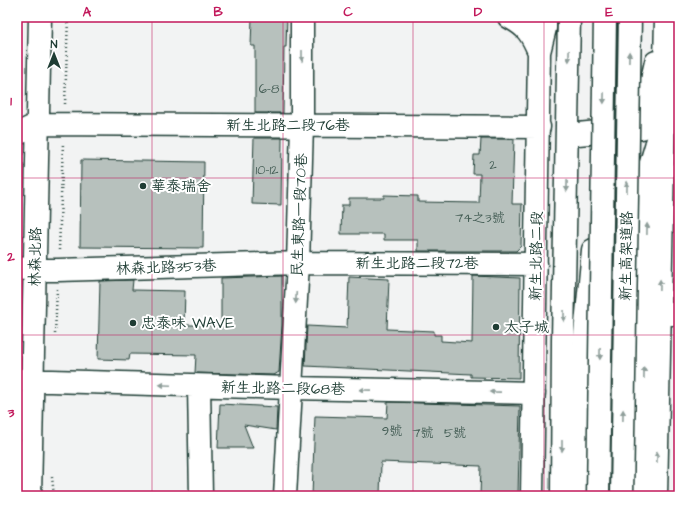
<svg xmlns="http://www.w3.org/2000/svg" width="696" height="513" viewBox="0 0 696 513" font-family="'Architects Daughter','LXGW WenKai TC',sans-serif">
	<rect width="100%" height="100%" fill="#f2f3f3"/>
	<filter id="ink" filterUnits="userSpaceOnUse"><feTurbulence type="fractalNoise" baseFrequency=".025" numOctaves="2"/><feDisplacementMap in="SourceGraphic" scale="8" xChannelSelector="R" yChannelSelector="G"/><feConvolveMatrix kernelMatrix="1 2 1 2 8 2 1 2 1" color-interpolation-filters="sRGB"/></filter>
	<g filter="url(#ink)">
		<path fill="#b7c1bd" stroke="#1f3d34" d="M 252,17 L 287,17 L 286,47 L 284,47 L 283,113 L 255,113 L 255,46 L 251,46 Z
			M 254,138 L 282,138 L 281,205 L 252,204 Z
			M 481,139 L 514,139 L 512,204 L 522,204 L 521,246 L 516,251 L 418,251 L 418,240 L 384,240 L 384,234 L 341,234 L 342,205 L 349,205 L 349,198 L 384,198 L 384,195 L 418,196 L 418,202 L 479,203 L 480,174 L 473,174 L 474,155 L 480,155 Z
			M 81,160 L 204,162 L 203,248 L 80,247 Z
			M 282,276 L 282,325 L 279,372 L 274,375 L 195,373 L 196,355 L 130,354 L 129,360 L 98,359 L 100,281 L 133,280 L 132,290 L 185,291 L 184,325 L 221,325 L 221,278 Z
			M 473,276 L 520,278 L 519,378 L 471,377 L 471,374 L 305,366 L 307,326 L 347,328 L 349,277 L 389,279 L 387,329 L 434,331 L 434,335 L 441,335 L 441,341 L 472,343 Z
			M 388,402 L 520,406 L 518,496 L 480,496 L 481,466 L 381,462 L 380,496 L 312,496 L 315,416 L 387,418 Z
			M 220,404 L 277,407 L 276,430 L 244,425 L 253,448 L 218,448 Z"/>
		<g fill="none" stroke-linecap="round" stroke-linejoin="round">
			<g stroke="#1f3d34" stroke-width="25">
				<path id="minor" d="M 509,17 C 527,27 531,33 539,52
					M 17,134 L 38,124 L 539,127
					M 567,135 L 641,128 L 656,62
					M 17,268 L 35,270 L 58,270 L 298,263 L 536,264
					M 659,314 L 679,314
					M 17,380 L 291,388 L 534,393
					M 199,386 L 201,496
					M 30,496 L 40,17
					M 285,496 L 298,263 L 302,125 L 302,17
					M 532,496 L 539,52 L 545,28 L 545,17
					M 562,496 L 563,340 L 569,17
					M 656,496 L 666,17"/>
			</g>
			<g stroke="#1f3d34" stroke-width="25">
				<path id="highway" d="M 581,496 L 583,357 L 593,250
					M 641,496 L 648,173 L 664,119"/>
			</g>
			<path stroke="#1f3d34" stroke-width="2.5" stroke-dasharray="1 3" stroke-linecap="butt" d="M 65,104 L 68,17
				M 59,250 L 63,143
				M 55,334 L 57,289
				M 52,477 L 54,496"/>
			<use href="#minor" stroke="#fff" stroke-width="22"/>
			<use href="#highway" stroke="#fff" stroke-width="22"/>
			<g stroke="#1f3d34" stroke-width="25" stroke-linecap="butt">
				<path id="highway-bridge" d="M 598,496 L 605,17
					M 622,496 L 630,17"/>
			</g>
			<use href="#highway-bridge" stroke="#fff" stroke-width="22"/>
		</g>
		<defs><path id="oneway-solid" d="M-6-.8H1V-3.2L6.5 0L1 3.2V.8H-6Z"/></defs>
		<g fill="#8f9e9a">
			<use href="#oneway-solid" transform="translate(302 56) rotate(90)"/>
			<use href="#oneway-solid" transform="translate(569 56) rotate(91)"/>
			<use href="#oneway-solid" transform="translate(629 57) rotate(-89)"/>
			<use href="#oneway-solid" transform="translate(604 98) rotate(91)"/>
			<use href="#oneway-solid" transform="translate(567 186) rotate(91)"/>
			<use href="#oneway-solid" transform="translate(627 187) rotate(-89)"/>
			<use href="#oneway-solid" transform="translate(647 229) rotate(-89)"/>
			<use href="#oneway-solid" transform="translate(660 285) rotate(-89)"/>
			<use href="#oneway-solid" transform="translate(296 298) rotate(93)"/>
			<use href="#oneway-solid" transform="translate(564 316) rotate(91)"/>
			<use href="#oneway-solid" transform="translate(600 354) rotate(91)"/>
			<use href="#oneway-solid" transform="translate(644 373) rotate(-89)"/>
			<use href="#oneway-solid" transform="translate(165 385) rotate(-178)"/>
			<use href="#oneway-solid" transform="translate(365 390) rotate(-179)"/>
			<use href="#oneway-solid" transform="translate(495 392) rotate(-179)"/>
			<use href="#oneway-solid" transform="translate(623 415) rotate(-89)"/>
			<use href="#oneway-solid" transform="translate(562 446) rotate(90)"/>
			<use href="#oneway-solid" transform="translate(657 457) rotate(-89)"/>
		</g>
	</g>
	<path fill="none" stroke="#c2185b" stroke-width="1" stroke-opacity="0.55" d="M 152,17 L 152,496M 283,17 L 283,496M 413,17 L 413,496M 544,17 L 544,496M 17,178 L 679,178M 17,335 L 679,335"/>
	<g fill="#1f3d34" stroke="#fff" stroke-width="1.5">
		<circle cx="143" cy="186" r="4"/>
		<circle cx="133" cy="323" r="4"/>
		<circle cx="496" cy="327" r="4"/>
	</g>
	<g text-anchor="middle" stroke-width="4" stroke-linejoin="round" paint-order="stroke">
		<g font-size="13" fill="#455e56">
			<text x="269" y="93">6-8</text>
			<text x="493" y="169">2</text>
			<text x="267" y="174">10-12</text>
			<text x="480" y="222">74之3號</text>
			<text x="392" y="435">9號</text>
			<text x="423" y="437">7號</text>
			<text x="455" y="437">5號</text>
		</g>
		<g font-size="15" fill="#1f3d34" stroke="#fff">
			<text x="288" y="130">新生北路二段76巷</text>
			<text transform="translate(299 215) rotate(-88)" y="5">民生東路一段70巷</text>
			<text transform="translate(536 256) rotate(-89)" y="5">新生北路二段</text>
			<text transform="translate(626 256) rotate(-89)" y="5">新生高架道路</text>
			<text transform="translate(35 257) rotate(-89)" y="5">林森北路</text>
			<text x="417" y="268">新生北路二段72巷</text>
			<text transform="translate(166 267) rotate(-2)" y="5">林森北路353巷</text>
			<text transform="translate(283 388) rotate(1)" y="5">新生北路二段68巷</text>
		</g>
		<g font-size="15" fill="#1f3d34" stroke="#fff" text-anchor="start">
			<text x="151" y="191">華泰瑞舍</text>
			<text x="141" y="328">忠泰味 WAVE</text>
			<text x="504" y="332">太子城</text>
		</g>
	</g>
	<rect width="696" height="513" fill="none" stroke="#fff" stroke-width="44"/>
	<g transform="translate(54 54)" stroke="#ffffff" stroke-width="3" paint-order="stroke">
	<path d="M0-3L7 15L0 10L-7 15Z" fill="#1f3d34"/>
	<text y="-6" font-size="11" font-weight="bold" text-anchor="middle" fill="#1f3d34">N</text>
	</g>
	<rect x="22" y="22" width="652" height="469" fill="none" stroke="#c2185b" stroke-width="1.5"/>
	<g font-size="13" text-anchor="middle" font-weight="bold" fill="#c2185b">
		<text x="87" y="16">A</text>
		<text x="218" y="16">B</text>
		<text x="348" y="16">C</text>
		<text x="478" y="16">D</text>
		<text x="609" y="16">E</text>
		<text x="11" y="105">1</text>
		<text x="11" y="261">2</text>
		<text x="11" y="417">3</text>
	</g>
</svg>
